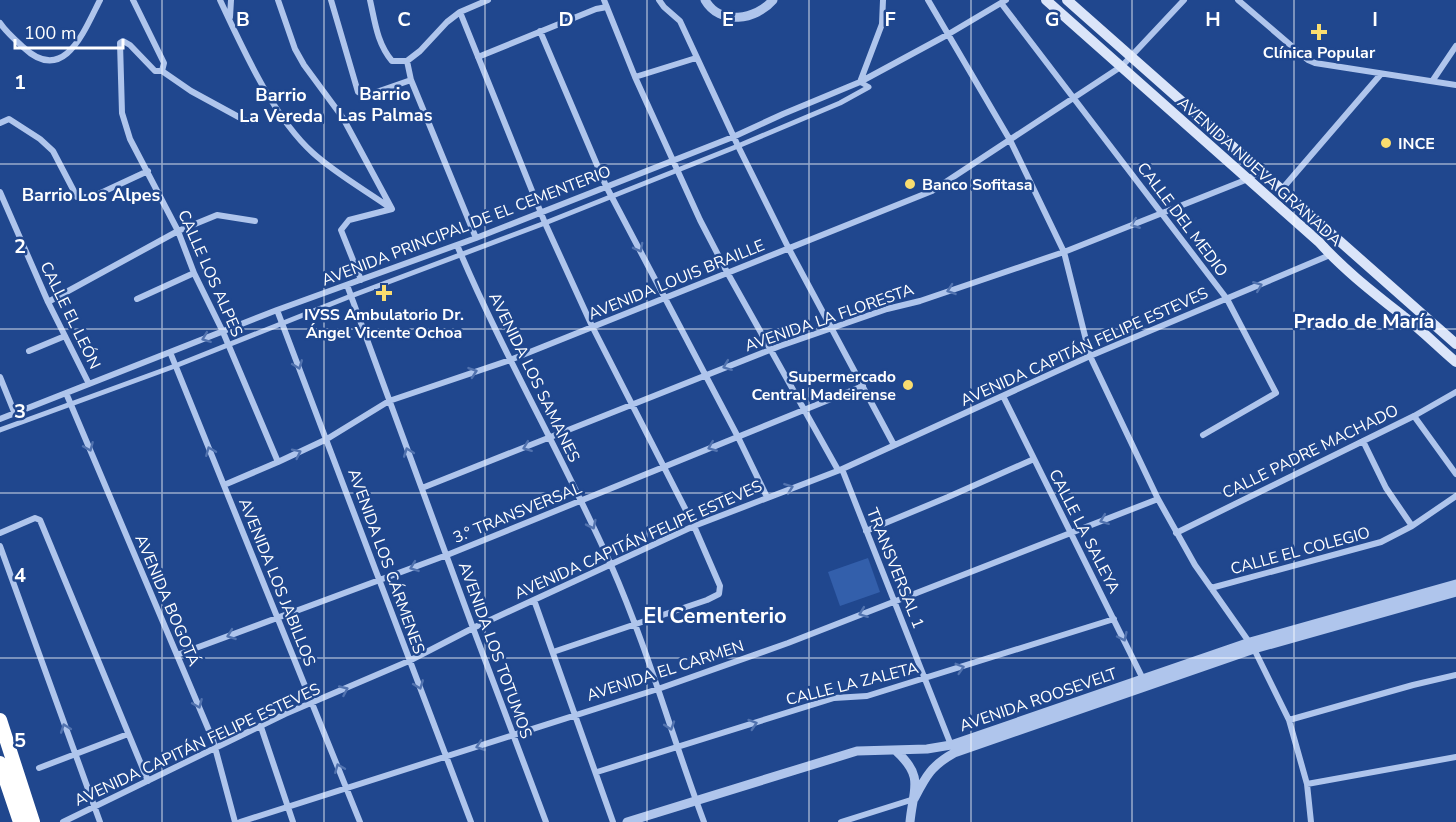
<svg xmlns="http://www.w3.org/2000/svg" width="1456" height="822" viewBox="0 0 1456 822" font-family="'Nunito Sans',sans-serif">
	<rect width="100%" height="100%" fill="#20478e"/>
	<path fill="#335fab" d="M 868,558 L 880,592 L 840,606 L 828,572 Z"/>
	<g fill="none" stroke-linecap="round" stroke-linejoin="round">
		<path stroke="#afc5ec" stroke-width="5" d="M 0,430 L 175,366 L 351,296 L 545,223 L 738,146 L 840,103 L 869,87 L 860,82"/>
		<path stroke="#afc5ec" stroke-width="6" d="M 133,0 L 164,63 L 162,71
			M 220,0 C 243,49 273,117 313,153 C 335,173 365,190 389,207
			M 278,0 L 295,49 L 304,65 L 343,118 L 392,209 L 349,220 L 341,230 L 361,280
			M 331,0 L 358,92 L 365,96 L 411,80
			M 370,0 C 375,22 377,43 392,61 L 407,61 L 420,51 L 447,22 L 460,12 L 488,0
			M 604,0 L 635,77 L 700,220 L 727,272 L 838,470
			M 659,0 L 664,7 L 680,21 L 738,146 L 789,249 L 894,445
			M 928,0 L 1010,140 L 1064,252 L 1090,356 L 1158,499 L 1195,565 L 1254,649 L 1289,720 L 1307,784 L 1311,822
			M 1238,0 L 1308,60 L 1315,63 L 1456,85
			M 1001,3 L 1227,299 L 1276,393 L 1203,435
			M 460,12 L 545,223 L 592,326 L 694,526 L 720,586 L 719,594 L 707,600 L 553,652
			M 230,17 L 231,0
			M 0,23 C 6,32 14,39 23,47 C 64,86 84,31 100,0
			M 540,31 L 606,186 L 738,437 L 767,497
			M 478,57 L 596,9 L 607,7
			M 407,61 L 411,80 L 476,238
			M 162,71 L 155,71 L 130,45 L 123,41 L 120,43 L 122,113 L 130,139 L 178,231 L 194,273 L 223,332 L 278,462
			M 162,71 L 191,91 L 246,121
			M 635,77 L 696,58
			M 1433,80 L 1456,46
			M 860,82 L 947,35 L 1006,0
			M 0,123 L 9,119 L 40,139 L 53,151 L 77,197 L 92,197 L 148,171
			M 1282,189 L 1381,74
			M 0,192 L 48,302 L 89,384
			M 457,245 C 503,354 563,457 611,565 C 648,649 672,737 704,822
			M 347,285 L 473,628 L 546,822
			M 137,299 L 194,273
			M 48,302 L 178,231 L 217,215 L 255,221
			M 277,310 L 471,822
			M 29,351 L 65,336
			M 170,352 L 360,822
			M 0,377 L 15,414
			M 66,393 L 213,740 L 235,822
			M 1003,396 L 1144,681
			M 1414,416 L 1456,474
			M 0,419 L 277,310 L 476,238 L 733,137 L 783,114 L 860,82 L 882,24 L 883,0
			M 1363,441 L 1386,488 L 1412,526
			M 842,469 L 951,745
			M 224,485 L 278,462 L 327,439 L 389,401 L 510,360 L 932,191 L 1122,66 L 1184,0
			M 422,488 L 780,346 L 887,309 L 920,301 L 1064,252 L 1248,179 L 1261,171
			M 866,531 L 948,497 L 1034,459
			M 0,533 L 35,518 L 40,520 L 148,781
			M 1176,533 L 1414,416 L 1456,392
			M 0,546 L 100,822
			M 1211,588 L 1381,542 L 1412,526 L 1456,496
			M 534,600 L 613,822
			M 177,655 L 447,555 L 863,386
			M 1289,720 L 1413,685 L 1456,675
			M 261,727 L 293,822
			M 39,768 L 128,734
			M 597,772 L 834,698 L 867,696 L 1114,619
			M 1307,784 L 1456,757
			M 63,822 L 285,714 L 409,661 L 473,628 L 694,526 L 840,470 L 1090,356 L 1330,255
			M 240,822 L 658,689 L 788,643 L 1158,499
			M 841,822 L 914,799"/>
		<path stroke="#afc5ec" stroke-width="9" d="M 705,0 C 720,26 756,20 773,0
			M 896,751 C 925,777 913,789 910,822
			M 914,799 C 926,776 931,766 954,753 L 1254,649 L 1456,592
			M 627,822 L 857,751 L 927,749 L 951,745 L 1250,642 L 1456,584"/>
		<path stroke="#dbe5f9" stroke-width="10" d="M 1046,0 L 1319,242 C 1344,270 1374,293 1403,316 C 1422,330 1438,347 1456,362
			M 1067,0 L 1456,344"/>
		<path stroke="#fff" stroke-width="14" d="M 0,720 L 33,822
			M 0,763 L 20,822"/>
	</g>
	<defs><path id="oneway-chevron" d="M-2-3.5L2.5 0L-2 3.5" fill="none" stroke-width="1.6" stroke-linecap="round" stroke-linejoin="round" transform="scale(1.5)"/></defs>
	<g stroke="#5273af">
		<use href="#oneway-chevron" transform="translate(1135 224) rotate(158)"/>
		<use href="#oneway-chevron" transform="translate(639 248) rotate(62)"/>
		<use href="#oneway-chevron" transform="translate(1258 286) rotate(-22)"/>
		<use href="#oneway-chevron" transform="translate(951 290) rotate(161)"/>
		<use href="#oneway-chevron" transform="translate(206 338) rotate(159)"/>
		<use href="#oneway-chevron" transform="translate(298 365) rotate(69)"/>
		<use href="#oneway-chevron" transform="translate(727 366) rotate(159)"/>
		<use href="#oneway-chevron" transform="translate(473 372) rotate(-19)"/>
		<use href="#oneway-chevron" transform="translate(89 447) rotate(67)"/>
		<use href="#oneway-chevron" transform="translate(527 447) rotate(159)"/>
		<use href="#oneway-chevron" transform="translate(712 447) rotate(158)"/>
		<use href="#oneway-chevron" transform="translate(210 451) rotate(-112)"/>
		<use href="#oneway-chevron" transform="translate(408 452) rotate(-110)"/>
		<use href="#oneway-chevron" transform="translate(297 453) rotate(-26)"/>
		<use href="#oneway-chevron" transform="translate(789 488) rotate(-20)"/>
		<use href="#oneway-chevron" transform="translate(1104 520) rotate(159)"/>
		<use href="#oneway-chevron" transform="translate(592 525) rotate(64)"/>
		<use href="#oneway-chevron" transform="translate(414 567) rotate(160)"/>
		<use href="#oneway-chevron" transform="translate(863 613) rotate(159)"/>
		<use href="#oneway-chevron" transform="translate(231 635) rotate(160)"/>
		<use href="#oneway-chevron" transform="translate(1123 637) rotate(65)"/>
		<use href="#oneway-chevron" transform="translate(960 668) rotate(-17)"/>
		<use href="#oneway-chevron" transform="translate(419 685) rotate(69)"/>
		<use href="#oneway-chevron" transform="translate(344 690) rotate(-24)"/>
		<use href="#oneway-chevron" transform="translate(198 704) rotate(67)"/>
		<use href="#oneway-chevron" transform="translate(753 724) rotate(-18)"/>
		<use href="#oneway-chevron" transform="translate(670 726) rotate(72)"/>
		<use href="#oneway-chevron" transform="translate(65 728) rotate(-110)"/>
		<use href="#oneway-chevron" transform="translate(480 746) rotate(161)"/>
		<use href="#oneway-chevron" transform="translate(339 768) rotate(-112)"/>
	</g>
	<path fill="none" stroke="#fff" stroke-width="1.5" stroke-opacity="0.55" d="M 162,0 L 162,822M 324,0 L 324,822M 485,0 L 485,822M 647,0 L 647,822M 809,0 L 809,822M 971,0 L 971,822M 1132,0 L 1132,822M 1294,0 L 1294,822M 0,164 L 1456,164M 0,329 L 1456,329M 0,493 L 1456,493M 0,658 L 1456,658"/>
	<g fill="#fadd6f" stroke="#20478e" stroke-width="2">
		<path d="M1316 23h6v6h6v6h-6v6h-6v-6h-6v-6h6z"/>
		<circle cx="1386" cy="143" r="6"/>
		<circle cx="910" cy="184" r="6"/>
		<path d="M381 284h6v6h6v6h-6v6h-6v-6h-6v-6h6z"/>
		<circle cx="908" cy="385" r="6"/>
	</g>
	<g text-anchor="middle" stroke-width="5" stroke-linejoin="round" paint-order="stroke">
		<g font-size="16" font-weight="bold" fill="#fff" stroke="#20478e">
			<text x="1319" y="58">Clínica Popular</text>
			<text x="1398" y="149" text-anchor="start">INCE</text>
			<text x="922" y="190" text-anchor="start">Banco Sofitasa</text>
			<text x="384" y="320">IVSS Ambulatorio Dr.<tspan x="384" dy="18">Ángel Vicente Ochoa</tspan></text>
			<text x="896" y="382" text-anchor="end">Supermercado<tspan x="896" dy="18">Central Madeirense</tspan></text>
		</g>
		<g font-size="16" fill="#fff" stroke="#20478e">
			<text transform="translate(1260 171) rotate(42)" y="6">AVENIDA NUEVA GRANADA</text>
			<text transform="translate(1183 219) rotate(53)" y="6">CALLE DEL MEDIO</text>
			<text transform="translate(466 225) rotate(-21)" y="6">AVENIDA PRINCIPAL DE EL CEMENTERIO</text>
			<text transform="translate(211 273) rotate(66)" y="6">CALLE LOS ALPES</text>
			<text transform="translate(676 279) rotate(-22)" y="6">AVENIDA LOUIS BRAILLE</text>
			<text transform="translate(71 315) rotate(64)" y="6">CALLE EL LEÓN</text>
			<text transform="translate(829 317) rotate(-19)" y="6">AVENIDA LA FLORESTA</text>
			<text transform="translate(1084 346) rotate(-24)" y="6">AVENIDA CAPITÁN FELIPE ESTEVES</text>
			<text transform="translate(535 377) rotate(64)" y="6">AVENIDA LOS SAMANES</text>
			<text transform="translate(1310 451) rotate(-26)" y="6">CALLE PADRE MACHADO</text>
			<text transform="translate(517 512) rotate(-22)" y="6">3.° TRANSVERSAL</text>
			<text transform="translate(1085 531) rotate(63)" y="6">CALLE LA SALEYA</text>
			<text transform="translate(638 539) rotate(-24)" y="6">AVENIDA CAPITÁN FELIPE ESTEVES</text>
			<text transform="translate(1300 550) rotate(-15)" y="6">CALLE EL COLEGIO</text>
			<text transform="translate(387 561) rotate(70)" y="6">AVENIDA LOS CÁRMENES</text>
			<text transform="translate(896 568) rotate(68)" y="6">TRANSVERSAL 1</text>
			<text transform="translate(278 582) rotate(68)" y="6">AVENIDA LOS JABILLOS</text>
			<text transform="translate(168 600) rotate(67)" y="6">AVENIDA BOGOTÁ</text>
			<text transform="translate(496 650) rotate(70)" y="6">AVENIDA LOS TOTUMOS</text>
			<text transform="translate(665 670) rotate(-18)" y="6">AVENIDA EL CARMEN</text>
			<text transform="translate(852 683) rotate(-14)" y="6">CALLE LA ZALETA</text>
			<text transform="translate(1038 699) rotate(-19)" y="6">AVENIDA ROOSEVELT</text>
			<text transform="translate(197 744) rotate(-25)" y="6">AVENIDA CAPITÁN FELIPE ESTEVES</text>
		</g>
		<g font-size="18" font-weight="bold" fill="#fff" stroke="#20478e">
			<text x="385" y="100">Barrio<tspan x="385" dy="21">Las Palmas</tspan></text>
			<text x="281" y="101">Barrio<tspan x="281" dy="21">La Vereda</tspan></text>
			<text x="91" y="201">Barrio Los Alpes</text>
		</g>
		<g font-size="20" font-weight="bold" fill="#fff" stroke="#20478e">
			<text x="1364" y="328">Prado de María</text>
		</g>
		<g font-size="22" font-weight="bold" fill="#fff" stroke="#20478e">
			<text x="715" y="623">El Cementerio</text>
		</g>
	</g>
	<g font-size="20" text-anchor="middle" font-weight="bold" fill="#fff" stroke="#20478e" stroke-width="5" stroke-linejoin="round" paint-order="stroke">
		<text x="243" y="26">B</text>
		<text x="404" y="26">C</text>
		<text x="566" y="26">D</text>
		<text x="728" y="26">E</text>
		<text x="890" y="26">F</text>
		<text x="1052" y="26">G</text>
		<text x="1213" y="26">H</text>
		<text x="1375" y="26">I</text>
		<text x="20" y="89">1</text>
		<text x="20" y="253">2</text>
		<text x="20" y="418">3</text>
		<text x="20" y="582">4</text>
		<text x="20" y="747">5</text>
	</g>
	<path d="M15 39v9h108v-9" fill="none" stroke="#ffffff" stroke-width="3"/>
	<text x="24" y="39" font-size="18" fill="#ffffff" stroke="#20478e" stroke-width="4.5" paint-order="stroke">100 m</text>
</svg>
